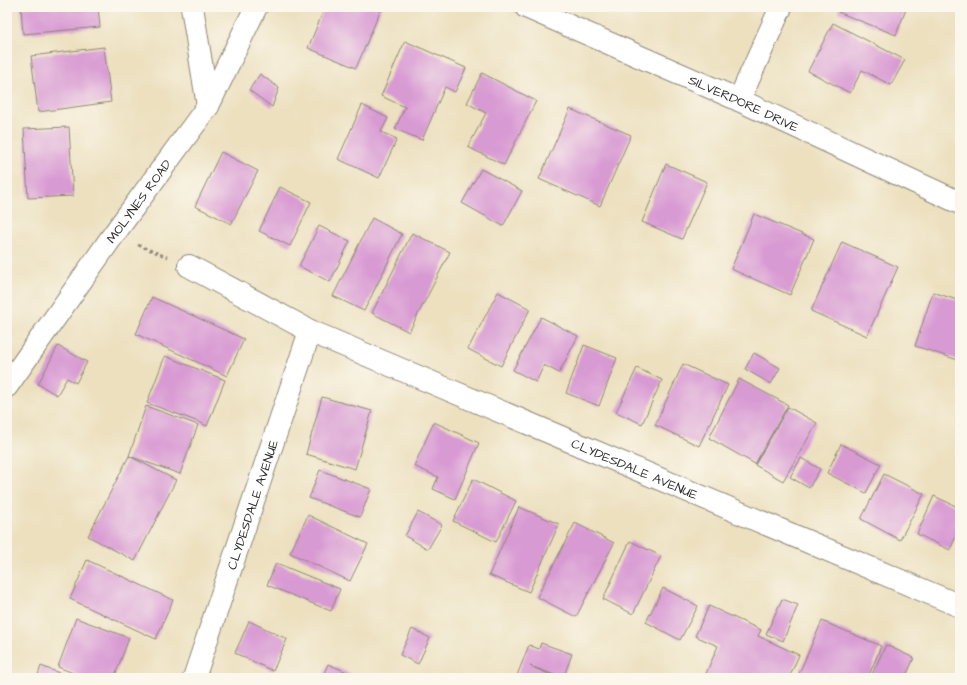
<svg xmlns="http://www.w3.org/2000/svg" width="967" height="685" viewBox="0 0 967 685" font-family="'Architects Daughter',sans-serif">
	<rect width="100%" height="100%" fill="#fbf7ec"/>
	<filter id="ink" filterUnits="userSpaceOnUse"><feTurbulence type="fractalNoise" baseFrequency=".025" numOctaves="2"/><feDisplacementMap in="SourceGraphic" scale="8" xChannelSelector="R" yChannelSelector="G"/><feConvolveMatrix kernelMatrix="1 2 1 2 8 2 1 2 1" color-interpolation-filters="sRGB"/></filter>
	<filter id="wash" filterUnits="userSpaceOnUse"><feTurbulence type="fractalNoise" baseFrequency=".012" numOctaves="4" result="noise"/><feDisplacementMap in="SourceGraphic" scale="16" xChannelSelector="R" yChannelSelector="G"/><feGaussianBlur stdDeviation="0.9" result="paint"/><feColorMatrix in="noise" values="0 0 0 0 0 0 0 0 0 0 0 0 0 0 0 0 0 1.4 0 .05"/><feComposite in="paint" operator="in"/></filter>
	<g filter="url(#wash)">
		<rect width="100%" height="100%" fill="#ece0bf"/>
		<g id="blocks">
			<path fill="#d89ad3" d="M 21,7 L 98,7 L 100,27 L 23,34 Z
				M 325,7 L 382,7 L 356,68 L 308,48 Z
				M 839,7 L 907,7 L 896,35 L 838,12 Z
				M 833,23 L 905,60 L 891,85 L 862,70 L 850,93 L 808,71 Z
				M 405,41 L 466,68 L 455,92 L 445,87 L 422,140 L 395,129 L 405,107 L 381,96 Z
				M 104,47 L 111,102 L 38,112 L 31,56 Z
				M 482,73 L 536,101 L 504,165 L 468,147 L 486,113 L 467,103 Z
				M 260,74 L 279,88 L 272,107 L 249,90 Z
				M 362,105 L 388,118 L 381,132 L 397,139 L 379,178 L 338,159 Z
				M 570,109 L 631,135 L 600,206 L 539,179 Z
				M 69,127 L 73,196 L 28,198 L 24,129 Z
				M 221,152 L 258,171 L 231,224 L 195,206 Z
				M 666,164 L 707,182 L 682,239 L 642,222 Z
				M 481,169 L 522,191 L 503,226 L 462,203 Z
				M 280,187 L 311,202 L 290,246 L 259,231 Z
				M 754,214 L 814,239 L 790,295 L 731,269 Z
				M 372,218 L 402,234 L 364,311 L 333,296 Z
				M 319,226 L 350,241 L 330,282 L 299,266 Z
				M 412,233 L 450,252 L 409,332 L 372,313 Z
				M 842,242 L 898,267 L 867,336 L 811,311 Z
				M 498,292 L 530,309 L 501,366 L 468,349 Z
				M 933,292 L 960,301 L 960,358 L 958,360 L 915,346 Z
				M 152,297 L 244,339 L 227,376 L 136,334 Z
				M 541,317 L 578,336 L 559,373 L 544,365 L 536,382 L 513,370 Z
				M 584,345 L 617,358 L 599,406 L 566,393 Z
				M 58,346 L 87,362 L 76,383 L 67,378 L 57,395 L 38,384 Z
				M 754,353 L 780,368 L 771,384 L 745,369 Z
				M 165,356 L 225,380 L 207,426 L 199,422 L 147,403 Z
				M 683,364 L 728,385 L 699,446 L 655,425 Z
				M 637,368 L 662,380 L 642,424 L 616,412 Z
				M 739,379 L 788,405 L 755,464 L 709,438 Z
				M 322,397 L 372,411 L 355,469 L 306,454 Z
				M 146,406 L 198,425 L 180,474 L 129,456 Z
				M 788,407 L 817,423 L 783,481 L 755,465 Z
				M 434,422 L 479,443 L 455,499 L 433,489 L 438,477 L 414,466 Z
				M 841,444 L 881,464 L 866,493 L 827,473 Z
				M 129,456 L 176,480 L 135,561 L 88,536 Z
				M 801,458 L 820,469 L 809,488 L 790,477 Z
				M 320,470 L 371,489 L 360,517 L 309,498 Z
				M 884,474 L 924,494 L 900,540 L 861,519 Z
				M 473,479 L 516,501 L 496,542 L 453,521 Z
				M 934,496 L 960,508 L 960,527 L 950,550 L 917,534 Z
				M 519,507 L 559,524 L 529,592 L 489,575 Z
				M 418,512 L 442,525 L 428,549 L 405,536 Z
				M 308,515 L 368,544 L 350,581 L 290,553 Z
				M 575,523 L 614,543 L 576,617 L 537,597 Z
				M 630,541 L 661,556 L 633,614 L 603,599 Z
				M 87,560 L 173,600 L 156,639 L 70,599 Z
				M 276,563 L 340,589 L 331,611 L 267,585 Z
				M 663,588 L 698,606 L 680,640 L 646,622 Z
				M 782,599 L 798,605 L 783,641 L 766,634 Z
				M 709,606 L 761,630 L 758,636 L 799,655 L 789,678 L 704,678 L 718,646 L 695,636 Z
				M 76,618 L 129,638 L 114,678 L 86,678 L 58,667 Z
				M 249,621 L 287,639 L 273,671 L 235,653 Z
				M 822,621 L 881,646 L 868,678 L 797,678 Z
				M 412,629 L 430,638 L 418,664 L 400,655 Z
				M 541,643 L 572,654 L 563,678 L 530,666 L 558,678 L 516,678 L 529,645 L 539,649 Z
				M 886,645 L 914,658 L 905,678 L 870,678 Z
				M 328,664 L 361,678 L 322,678 Z
				M 41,666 L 72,678 L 37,678 Z"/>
		</g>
	</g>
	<g filter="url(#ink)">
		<use href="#blocks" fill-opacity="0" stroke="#8c8675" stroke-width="1"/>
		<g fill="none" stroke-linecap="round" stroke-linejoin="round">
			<g stroke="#8c8675" stroke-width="24">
				<g id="minor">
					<path d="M 192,7 L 208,106"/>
					<path id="s1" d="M 526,7 L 739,100 L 960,203"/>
					<path d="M 739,100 L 781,7"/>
					<path id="s2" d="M 189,266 L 310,331 L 960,606"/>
					<path id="s3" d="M 7,386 L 114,234 L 208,106 L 256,7"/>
					<path id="s4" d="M 194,678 L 310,331"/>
				</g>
			</g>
			<path stroke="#8c8675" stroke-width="2.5" stroke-dasharray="3 3" stroke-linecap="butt" d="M 138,245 L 167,257"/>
			<use href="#minor" stroke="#fff" stroke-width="22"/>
		</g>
	</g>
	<g text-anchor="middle" stroke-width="4" stroke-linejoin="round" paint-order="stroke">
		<g font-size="13" fill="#2b2b2b" stroke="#fbf7ec">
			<text dy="5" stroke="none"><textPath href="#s1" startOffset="238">SILVERDORE DRIVE</textPath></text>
			<text dy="5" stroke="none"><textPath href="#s3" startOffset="227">MOLYNES ROAD</textPath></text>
			<text dy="5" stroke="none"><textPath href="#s2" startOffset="490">CLYDESDALE AVENUE</textPath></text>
			<text dy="5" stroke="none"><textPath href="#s4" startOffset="183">CLYDESDALE AVENUE</textPath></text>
		</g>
	</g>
	<rect width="967" height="685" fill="none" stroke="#fbf7ec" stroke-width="24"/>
</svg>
